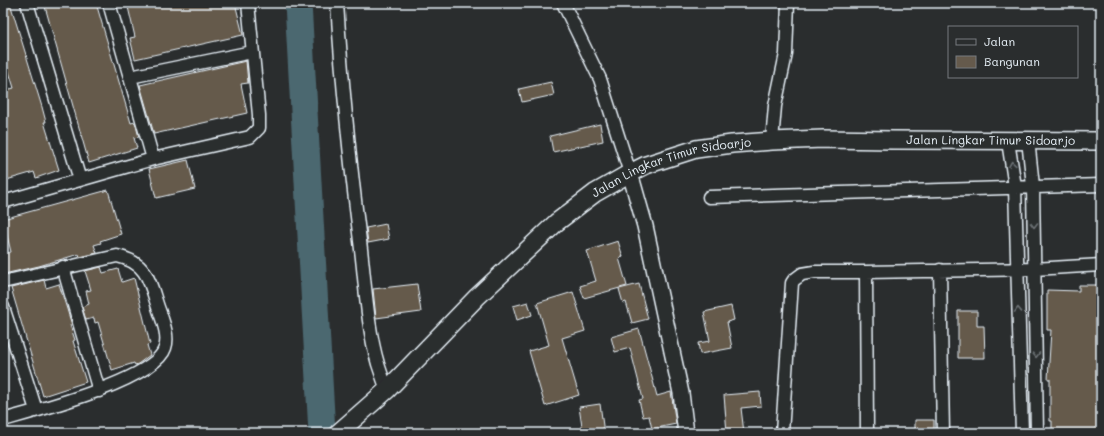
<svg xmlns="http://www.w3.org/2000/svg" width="1104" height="436" viewBox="0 0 1104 436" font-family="Mali,sans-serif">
	<rect width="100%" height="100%" fill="#2a2d2e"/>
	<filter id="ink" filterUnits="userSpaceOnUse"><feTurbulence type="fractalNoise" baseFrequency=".025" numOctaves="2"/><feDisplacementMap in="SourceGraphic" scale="8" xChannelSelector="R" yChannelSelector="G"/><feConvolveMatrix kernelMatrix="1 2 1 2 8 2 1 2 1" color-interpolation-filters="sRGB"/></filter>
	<g filter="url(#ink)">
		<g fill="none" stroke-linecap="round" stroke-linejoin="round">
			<path stroke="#4b6770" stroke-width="27" d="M 298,3 L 322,433"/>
		</g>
		<path fill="#655a4c" stroke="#e8f1f8" d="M 3,3 L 10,3 L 42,107 L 46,122 L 44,122 L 59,170 L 36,178 L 34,172 L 3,181 L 3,91 L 14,88 L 3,52 Z
			M 44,3 L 96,3 L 131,123 L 135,122 L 139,137 L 134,138 L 137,148 L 89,163 Z
			M 145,3 L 235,3 L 243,35 L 135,59 L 130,38 L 135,37 L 128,7 Z
			M 246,61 L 248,83 L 241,84 L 247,113 L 154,134 L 140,85 Z
			M 551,82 L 554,95 L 522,102 L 519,89 Z
			M 600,124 L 603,141 L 553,152 L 550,136 Z
			M 188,160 L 195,189 L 156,198 L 149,169 Z
			M 108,190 L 121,234 L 100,241 L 101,243 L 94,245 L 97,253 L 80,257 L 79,254 L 39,266 L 4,274 L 3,254 L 11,252 L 3,219 Z
			M 386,224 L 389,239 L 368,243 L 366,228 Z
			M 618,241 L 623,257 L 619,258 L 627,286 L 584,298 L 580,286 L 596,281 L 587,251 Z
			M 101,267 L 103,273 L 118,269 L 122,282 L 134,278 L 150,344 L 147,345 L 150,355 L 138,364 L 135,365 L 134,363 L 112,370 L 98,322 L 95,323 L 94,318 L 86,320 L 82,307 L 89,304 L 86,291 L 91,290 L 85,271 Z
			M 44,280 L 46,288 L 59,284 L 72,325 L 70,325 L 75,340 L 73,341 L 86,382 L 43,396 L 11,288 Z
			M 417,284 L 421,312 L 376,318 L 373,289 Z
			M 639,284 L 648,319 L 632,323 L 626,302 L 623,303 L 619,289 Z
			M 1079,285 L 1101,285 L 1101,433 L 1052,433 L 1052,421 L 1050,421 L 1050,379 L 1048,379 L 1051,330 L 1047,330 L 1047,290 L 1079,291 Z
			M 573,292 L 585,331 L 562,338 L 579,395 L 545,406 L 529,351 L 549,345 L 537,303 Z
			M 528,302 L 532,315 L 517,320 L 513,306 Z
			M 731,306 L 734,320 L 727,322 L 732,348 L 700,354 L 698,343 L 710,341 L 704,312 Z
			M 958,311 L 977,311 L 977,326 L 984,326 L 985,358 L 958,358 Z
			M 639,329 L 657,396 L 671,392 L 676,424 L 652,429 L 649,416 L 643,417 L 639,400 L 643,399 L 630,348 L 615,352 L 611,337 Z
			M 760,392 L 761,406 L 741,408 L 744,433 L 727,433 L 724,395 Z
			M 600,404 L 604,433 L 583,433 L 579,407 Z
			M 915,420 L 934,420 L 934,433 L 915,433 Z"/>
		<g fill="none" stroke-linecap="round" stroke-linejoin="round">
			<g stroke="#e8f1f8" stroke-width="15">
				<path id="minor" d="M 27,3 L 80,180
					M 109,3 L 153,159
					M 337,3 C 342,83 350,162 360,241 C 365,280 367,327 378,364 C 381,373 384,382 387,390
					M 563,3 L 600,79 L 630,173
					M 130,77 L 252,52
					M 1028,140 L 1033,186 L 1037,433
					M 772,141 L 775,106 L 786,54 L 788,3
					M 1008,141 L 1015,187 L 1022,433
					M 709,197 L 1101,185
					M 3,202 L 153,159 L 250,137 L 259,128 L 259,115 L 248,3
					M 63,267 L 99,391
					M 940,270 L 943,433
					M 866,272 L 867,433
					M 3,282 L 117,256 C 144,262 149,277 156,301 C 160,315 170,334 165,348 C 155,380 35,411 3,420
					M 3,307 L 36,410
					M 782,433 L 792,283 L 794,280 L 802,274 L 814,272 L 866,272 L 1034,269 L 1101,265"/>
			</g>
			<g stroke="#e8f1f8" stroke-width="18">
				<path id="tertiary" d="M 630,173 L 645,226 L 681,393 L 686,433"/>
			</g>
			<g stroke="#e8f1f8" stroke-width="20">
				<g id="secondary">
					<path id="s1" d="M 338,433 L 387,390 L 477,297 L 557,222 L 595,193 L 630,173 L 646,165 L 696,149 L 732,144 L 772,141 L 823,139 L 893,140 L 1101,141"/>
				</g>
			</g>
			<use href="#minor" stroke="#2a2d2e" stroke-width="12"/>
			<use href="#tertiary" stroke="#2a2d2e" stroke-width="15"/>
			<use href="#secondary" stroke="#2a2d2e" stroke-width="17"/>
		</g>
		<defs><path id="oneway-chevron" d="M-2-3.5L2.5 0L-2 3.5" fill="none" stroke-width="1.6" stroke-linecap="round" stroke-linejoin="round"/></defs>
		<g stroke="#6c7275">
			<use href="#oneway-chevron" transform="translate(1012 164) rotate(-99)"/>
			<use href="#oneway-chevron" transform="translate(1034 225) rotate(90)"/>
			<use href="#oneway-chevron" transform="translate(1018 310) rotate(-92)"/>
			<use href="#oneway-chevron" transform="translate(1036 355) rotate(89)"/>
		</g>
	</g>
	<g text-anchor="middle" stroke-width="3.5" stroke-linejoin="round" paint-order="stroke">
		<g font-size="12" fill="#e8f1f8" stroke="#2a2d2e">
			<text dy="4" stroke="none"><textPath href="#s1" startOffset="758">Jalan Lingkar Timur Sidoarjo</textPath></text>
			<text dy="4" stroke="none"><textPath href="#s1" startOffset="434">Jalan Lingkar Timur Sidoarjo</textPath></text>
		</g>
	</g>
	<rect width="1104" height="436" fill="none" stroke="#2a2d2e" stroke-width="16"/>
	<rect x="8" y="8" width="1088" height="420" fill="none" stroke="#e8f1f8" stroke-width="1.5" filter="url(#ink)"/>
	<rect x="948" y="26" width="130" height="52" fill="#2a2d2e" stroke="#767b7f"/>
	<rect x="956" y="39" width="20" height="6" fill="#2a2d2e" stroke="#767b7f"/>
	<text x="984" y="46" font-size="12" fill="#e8f1f8">Jalan</text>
	<rect x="956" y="56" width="20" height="12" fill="#655a4c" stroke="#767b7f"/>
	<text x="984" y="66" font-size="12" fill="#e8f1f8">Bangunan</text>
</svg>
